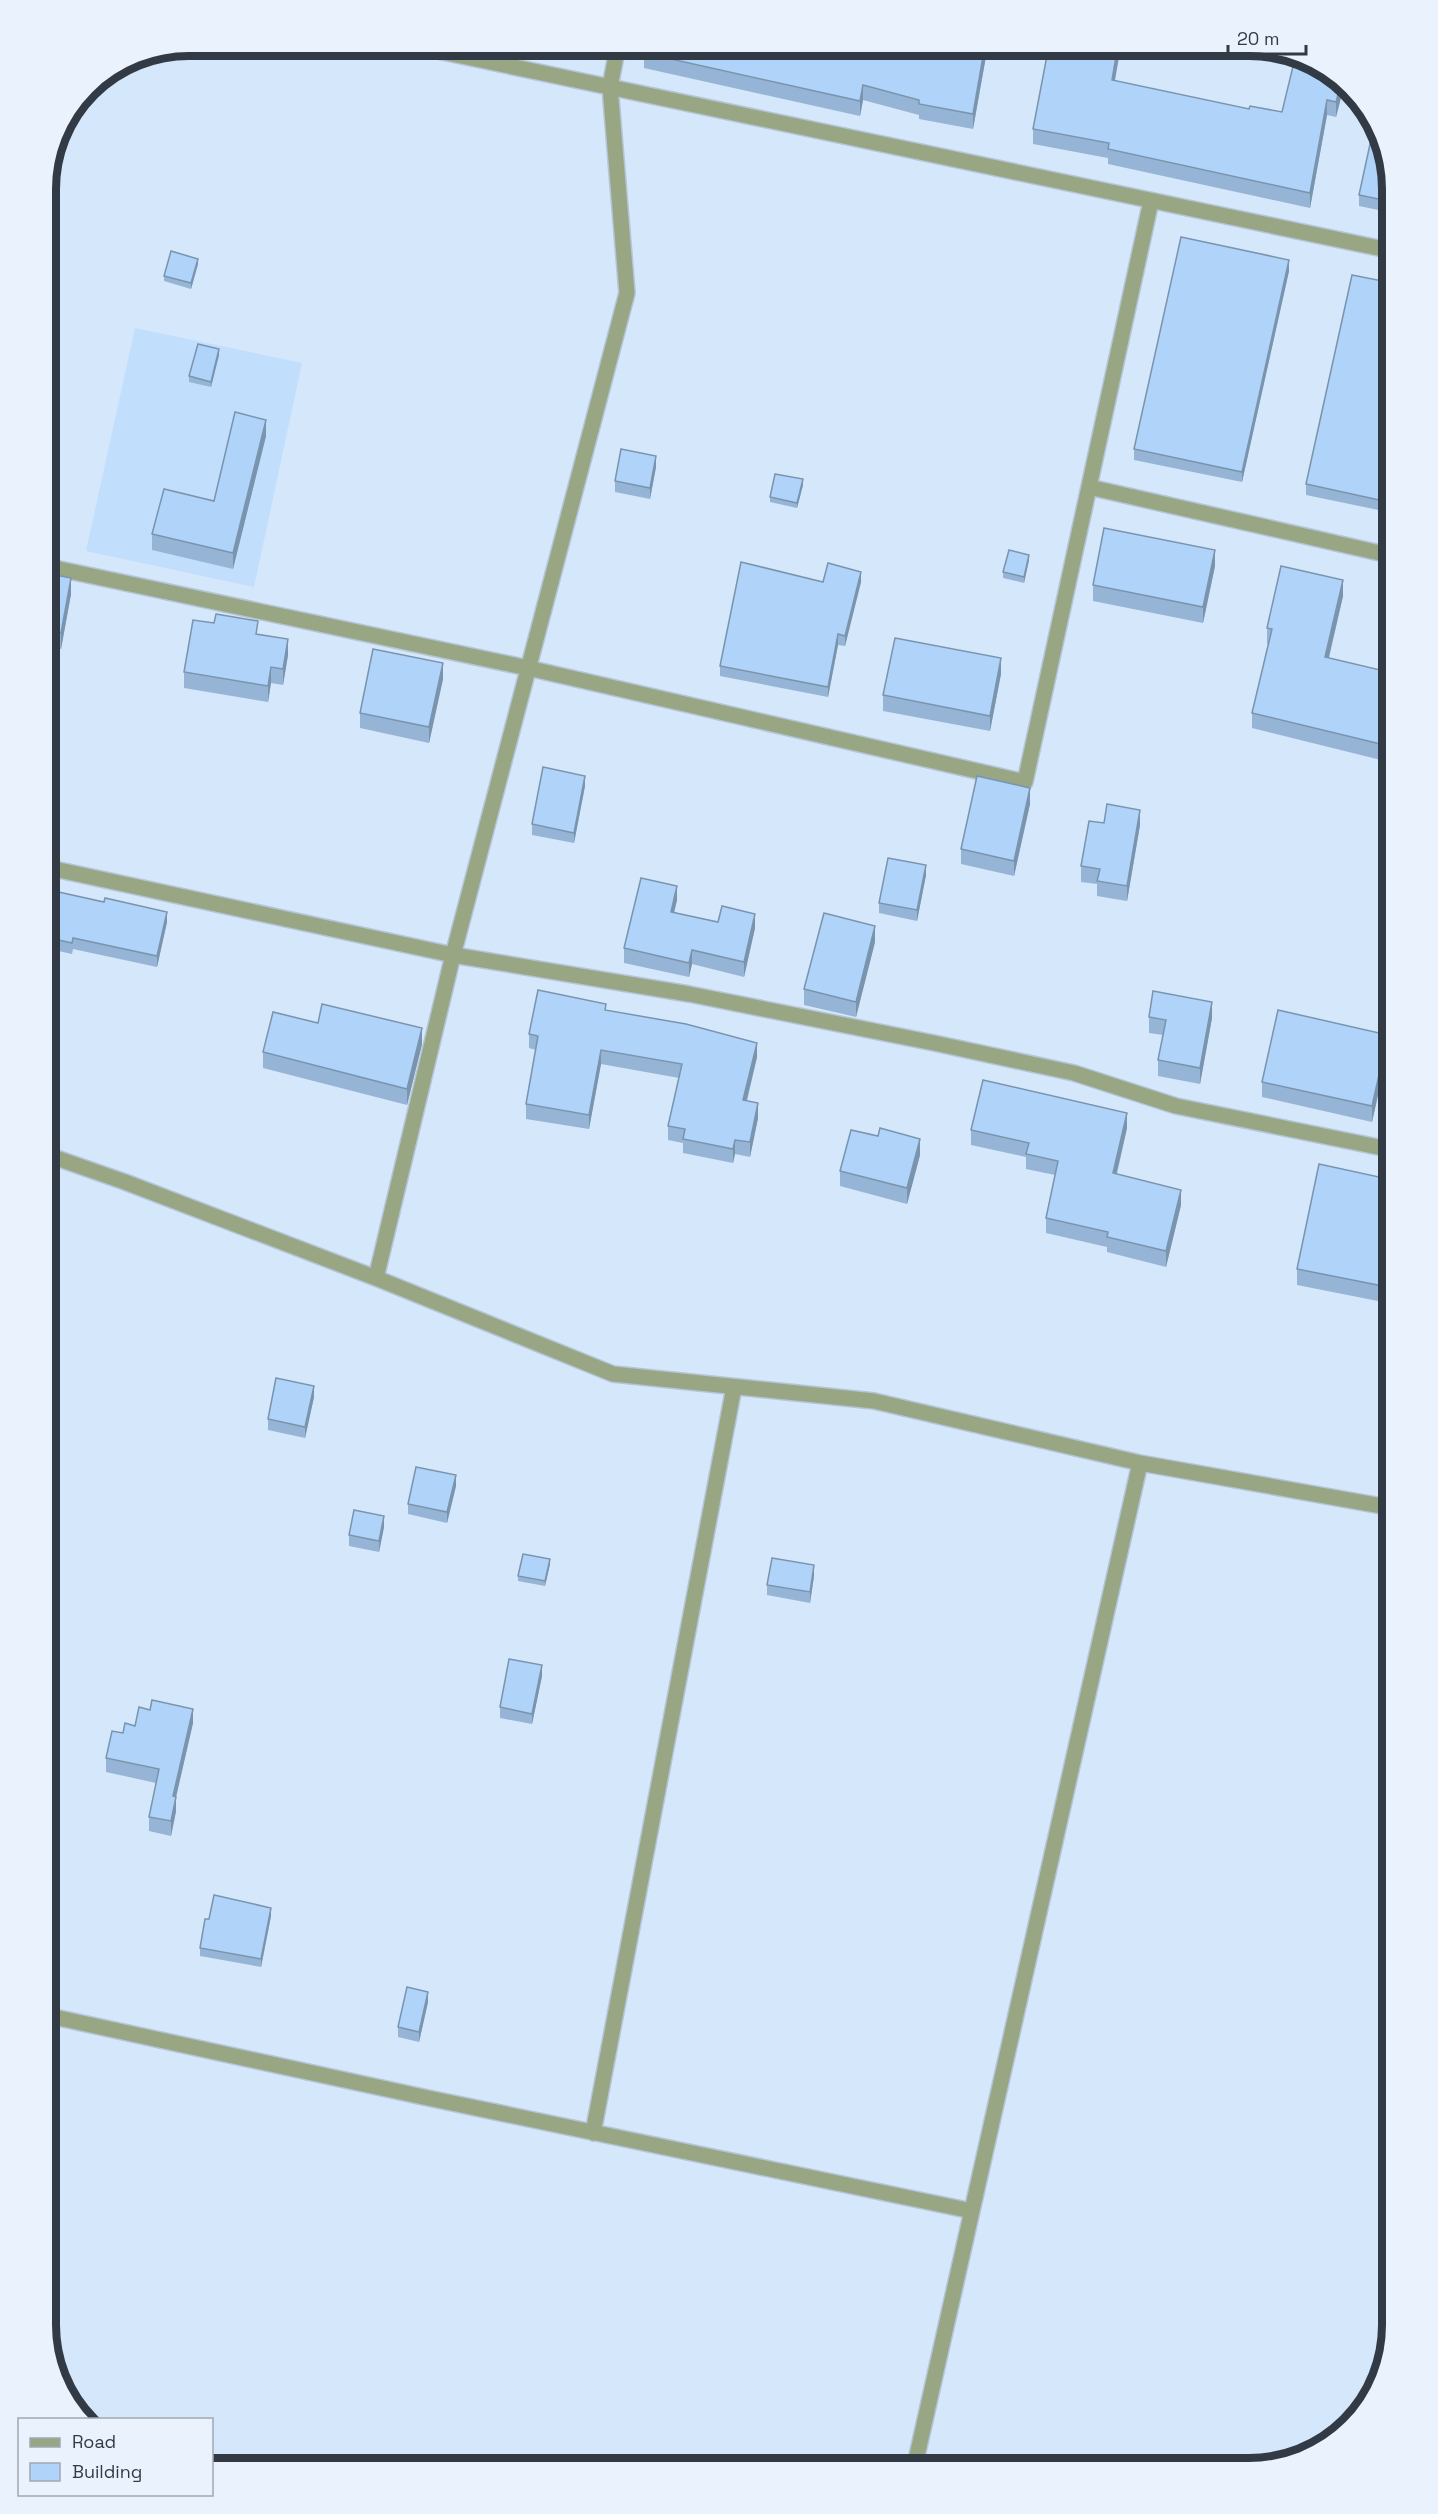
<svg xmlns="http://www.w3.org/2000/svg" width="1438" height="2514" viewBox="0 0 1438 2514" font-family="'Space Grotesk',sans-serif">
	<rect width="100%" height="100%" fill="#d5e7fb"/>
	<path fill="#c2defd" d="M 135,328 L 302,363 L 254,587 L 86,551 Z"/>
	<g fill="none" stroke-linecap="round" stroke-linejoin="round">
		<g stroke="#b4c5d7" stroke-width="18">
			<path id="minor" d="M 409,45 L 1393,251
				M 1089,487 L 1393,556
				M 45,566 L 528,668 L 1025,782 L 1151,201
				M 45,867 L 453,955 L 689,994 L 934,1043 L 1074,1073 L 1176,1106 L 1393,1150
				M 45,1154 L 125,1182 L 376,1278 L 613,1374 L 874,1401 L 1140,1463 L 1393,1508
				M 376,1278 L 453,955 L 627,293 L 610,87 L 618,45
				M 45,2015 L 428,2098 L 972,2211
				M 593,2133 L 734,1387
				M 914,2469 L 1140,1463"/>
		</g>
		<use href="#minor" stroke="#98a684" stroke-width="15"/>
	</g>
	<path fill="#96b5d6" d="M 569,45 L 582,45 L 581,48 Z
		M 930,45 L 988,45 L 973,129 L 919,119 L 919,115 L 863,100 L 860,116 L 644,68 L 644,53 L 929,51 Z
		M 1036,45 L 1121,45 L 1115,81 L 1249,109 L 1282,112 L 1344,86 L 1336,117 L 1327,115 L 1310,208 L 1108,164 L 1108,158 L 1033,144 L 1033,129 L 1047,54 L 1036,52 Z
		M 1393,188 L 1393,213 L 1359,206 L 1359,195 Z
		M 198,264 L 191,289 L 164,281 L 164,276 Z
		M 1289,271 L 1242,482 L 1134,460 L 1134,449 Z
		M 1393,283 L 1393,513 L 1306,495 L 1306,484 Z
		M 219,355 L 211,387 L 189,382 L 189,376 Z
		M 266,436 L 233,569 L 152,550 L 152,534 L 214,501 Z
		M 656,467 L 650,499 L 615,492 L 615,481 Z
		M 803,485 L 797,508 L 770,502 L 770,497 Z
		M 1029,560 L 1024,583 L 1003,578 L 1003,572 Z
		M 1215,566 L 1203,623 L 1093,601 L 1093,585 Z
		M 45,573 L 71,594 L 61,649 L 45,646 Z
		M 823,582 L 861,582 L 845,646 L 838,645 L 828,697 L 720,676 L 720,666 Z
		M 1343,596 L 1329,658 L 1393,673 L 1393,763 L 1252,728 L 1252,713 L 1268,644 L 1267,644 L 1267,628 Z
		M 258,634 L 288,655 L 283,685 L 271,683 L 268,702 L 184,688 L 184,672 Z
		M 1001,674 L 990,731 L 883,711 L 883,695 Z
		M 443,679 L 429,743 L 360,728 L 360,713 Z
		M 585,786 L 574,843 L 532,835 L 532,824 Z
		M 1030,804 L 1014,876 L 961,864 L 961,849 Z
		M 1104,823 L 1140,825 L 1127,901 L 1097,896 L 1097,884 L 1081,882 L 1081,866 Z
		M 926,875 L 917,921 L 879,913 L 879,903 Z
		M 45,889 L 167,922 L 157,967 L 73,949 L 72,954 L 45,948 Z
		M 677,900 L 674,912 L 718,922 L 755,928 L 744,977 L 692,964 L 689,977 L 624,963 L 624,948 Z
		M 875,942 L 856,1017 L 804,1005 L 804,989 Z
		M 606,1010 L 757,1057 L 747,1101 L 758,1118 L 750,1157 L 735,1154 L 733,1163 L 683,1153 L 683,1143 L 668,1140 L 668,1126 L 679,1078 L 601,1064 L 589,1129 L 526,1119 L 526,1104 L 536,1050 L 529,1048 L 529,1034 Z
		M 1149,1017 L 1212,1018 L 1200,1084 L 1158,1076 L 1158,1060 L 1163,1035 L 1149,1033 Z
		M 318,1023 L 422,1044 L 407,1105 L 263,1068 L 263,1052 Z
		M 1388,1050 L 1372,1122 L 1262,1097 L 1262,1082 Z
		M 1127,1128 L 1117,1174 L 1181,1205 L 1166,1267 L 1107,1252 L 1107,1247 L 1046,1233 L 1046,1218 L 1055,1175 L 1026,1169 L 1026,1157 L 971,1145 L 971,1130 Z
		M 920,1155 L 907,1204 L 840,1186 L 840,1171 Z
		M 1393,1180 L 1393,1304 L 1297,1285 L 1297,1269 Z
		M 45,1375 L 55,1383 L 49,1402 L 45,1400 Z
		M 314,1397 L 305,1438 L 268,1430 L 268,1419 Z
		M 456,1486 L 447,1523 L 408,1514 L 408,1504 Z
		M 384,1527 L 379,1552 L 349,1546 L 349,1535 Z
		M 550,1564 L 545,1586 L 518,1581 L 518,1576 Z
		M 814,1576 L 810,1603 L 767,1595 L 767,1585 Z
		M 542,1676 L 532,1724 L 500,1718 L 500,1707 Z
		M 193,1723 L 176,1797 L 176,1811 L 171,1836 L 149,1831 L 149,1817 L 156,1783 L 106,1772 L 106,1758 L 123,1733 L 135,1726 Z
		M 271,1916 L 261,1967 L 200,1956 L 200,1948 L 209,1919 Z
		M 428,2002 L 419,2042 L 398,2037 L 398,2027 Z"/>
	<path fill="#7a94ae" d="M 985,45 L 988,45 L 973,129 L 973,114 Z
		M 1118,45 L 1121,45 L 1112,95 L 1112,80 Z
		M 1341,83 L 1344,86 L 1336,117 L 1336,102 Z
		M 863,85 L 863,100 L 860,116 L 860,101 Z
		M 1327,100 L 1327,115 L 1310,208 L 1310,193 Z
		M 198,259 L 198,264 L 191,289 L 191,283 Z
		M 1289,260 L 1289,271 L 1242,482 L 1242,472 Z
		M 219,349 L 219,355 L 211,387 L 211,382 Z
		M 266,420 L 266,436 L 233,569 L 233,553 Z
		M 656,456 L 656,467 L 650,499 L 650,488 Z
		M 803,479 L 803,485 L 797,508 L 797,503 Z
		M 1215,550 L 1215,566 L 1203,623 L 1203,607 Z
		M 1029,555 L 1029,560 L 1024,583 L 1024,577 Z
		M 861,572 L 861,582 L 845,646 L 845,636 Z
		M 71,578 L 71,594 L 61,649 L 61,633 Z
		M 1343,580 L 1343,596 L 1325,673 L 1325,657 Z
		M 838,634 L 838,645 L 828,697 L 828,687 Z
		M 288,639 L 288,655 L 283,685 L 283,669 Z
		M 1001,658 L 1001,674 L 990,731 L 990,716 Z
		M 443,663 L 443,679 L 429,743 L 429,727 Z
		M 271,667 L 271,683 L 268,702 L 268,686 Z
		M 585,776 L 585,786 L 574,843 L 574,833 Z
		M 1030,788 L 1030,804 L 1014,876 L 1014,861 Z
		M 1140,810 L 1140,825 L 1127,901 L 1127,886 Z
		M 926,865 L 926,875 L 917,921 L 917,910 Z
		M 677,886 L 677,900 L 671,926 L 671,912 Z
		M 167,912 L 167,922 L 157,967 L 157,956 Z
		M 755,914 L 755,928 L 744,977 L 744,962 Z
		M 875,926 L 875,942 L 856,1017 L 856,1002 Z
		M 692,950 L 692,964 L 689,977 L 689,963 Z
		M 1212,1002 L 1212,1018 L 1200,1084 L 1200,1068 Z
		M 422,1028 L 422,1044 L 407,1105 L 407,1089 Z
		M 1388,1035 L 1388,1050 L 1372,1122 L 1372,1106 Z
		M 757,1043 L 757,1057 L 743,1115 L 743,1100 Z
		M 601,1050 L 601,1064 L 589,1129 L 589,1115 Z
		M 758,1103 L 758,1118 L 750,1157 L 750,1142 Z
		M 1127,1113 L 1127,1128 L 1113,1188 L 1113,1173 Z
		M 920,1139 L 920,1155 L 907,1204 L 907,1188 Z
		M 735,1140 L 735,1154 L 733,1163 L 733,1149 Z
		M 1181,1190 L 1181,1205 L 1166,1267 L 1166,1251 Z
		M 55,1378 L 55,1383 L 49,1402 L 49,1396 Z
		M 314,1386 L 314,1397 L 305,1438 L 305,1427 Z
		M 456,1475 L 456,1486 L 447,1523 L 447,1512 Z
		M 384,1516 L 384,1527 L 379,1552 L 379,1541 Z
		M 550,1559 L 550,1564 L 545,1586 L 545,1581 Z
		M 814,1565 L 814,1576 L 810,1603 L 810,1592 Z
		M 542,1665 L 542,1676 L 532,1724 L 532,1714 Z
		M 193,1709 L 193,1723 L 176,1797 L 176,1811 L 171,1836 L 171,1821 L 173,1796 Z
		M 271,1908 L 271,1916 L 261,1967 L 261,1959 Z
		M 428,1992 L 428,2002 L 419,2042 L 419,2032 Z"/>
	<path fill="#afd3f9" stroke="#7a94ae" stroke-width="1.5" d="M 646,45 L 907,45 L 929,51 L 930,45 L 985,45 L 973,114 L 919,104 L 919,100 L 863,85 L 860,101 L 644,53 Z
		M 1049,45 L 1118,45 L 1112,80 L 1249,109 L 1250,106 L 1282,112 L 1295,58 L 1330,69 L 1341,83 L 1336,102 L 1327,100 L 1310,193 L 1108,149 L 1109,143 L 1033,129 Z
		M 1375,121 L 1378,125 L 1393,188 L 1393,202 L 1359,195 Z
		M 1181,237 L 1289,260 L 1242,472 L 1134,449 Z
		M 171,251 L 198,259 L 191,283 L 164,276 Z
		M 1352,275 L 1393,283 L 1393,503 L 1306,484 Z
		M 198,344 L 219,349 L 211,382 L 189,376 Z
		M 235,412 L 266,420 L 233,553 L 152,534 L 164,489 L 214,501 Z
		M 621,449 L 656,456 L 650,488 L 615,481 Z
		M 775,474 L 803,479 L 797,503 L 770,497 Z
		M 1104,528 L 1215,550 L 1203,607 L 1093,585 Z
		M 1009,550 L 1029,555 L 1024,577 L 1003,572 Z
		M 741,562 L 823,582 L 828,563 L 861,572 L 845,636 L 838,634 L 828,687 L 720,666 Z
		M 1281,566 L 1343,580 L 1325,657 L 1393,673 L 1393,747 L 1252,713 L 1272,629 L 1267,628 Z
		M 45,573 L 71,578 L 61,633 L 45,631 Z
		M 216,614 L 258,621 L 256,634 L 288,639 L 283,669 L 271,667 L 268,686 L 184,672 L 193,620 L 214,623 Z
		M 895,638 L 1001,658 L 990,716 L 883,695 Z
		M 373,649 L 443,663 L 429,727 L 360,713 Z
		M 543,767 L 585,776 L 574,833 L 532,824 Z
		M 977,776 L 1030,788 L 1014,861 L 961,849 Z
		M 1107,804 L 1140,810 L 1127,886 L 1097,881 L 1100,869 L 1081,866 L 1089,821 L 1104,823 Z
		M 888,858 L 926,865 L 917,910 L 879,903 Z
		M 641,878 L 677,886 L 671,912 L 718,922 L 722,906 L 755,914 L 744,962 L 692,950 L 689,963 L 624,948 Z
		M 45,889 L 104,902 L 105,898 L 167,912 L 157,956 L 73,938 L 72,943 L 45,937 Z
		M 824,913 L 875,926 L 856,1002 L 804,989 Z
		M 538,990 L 606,1004 L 605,1010 L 686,1024 L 757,1043 L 743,1100 L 758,1103 L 750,1142 L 735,1140 L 733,1149 L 683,1139 L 685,1129 L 668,1126 L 682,1064 L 601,1050 L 589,1115 L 526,1104 L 538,1036 L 529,1034 Z
		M 1153,991 L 1212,1002 L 1200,1068 L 1158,1060 L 1166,1020 L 1149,1017 Z
		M 322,1004 L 422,1028 L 407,1089 L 263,1052 L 273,1012 L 318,1023 Z
		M 1278,1010 L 1388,1035 L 1372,1106 L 1262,1082 Z
		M 983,1080 L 1127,1113 L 1113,1173 L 1181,1190 L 1166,1251 L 1107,1237 L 1108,1232 L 1046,1218 L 1058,1161 L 1026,1154 L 1029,1143 L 971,1130 Z
		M 880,1128 L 920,1139 L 907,1188 L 840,1171 L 851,1130 L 878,1136 Z
		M 1319,1164 L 1393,1180 L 1393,1288 L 1297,1269 Z
		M 45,1375 L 55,1378 L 49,1396 L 45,1395 Z
		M 276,1378 L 314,1386 L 305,1427 L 268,1419 Z
		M 416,1467 L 456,1475 L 447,1512 L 408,1504 Z
		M 354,1510 L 384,1516 L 379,1541 L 349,1535 Z
		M 523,1554 L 550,1559 L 545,1581 L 518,1576 Z
		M 772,1558 L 814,1565 L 810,1592 L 767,1585 Z
		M 509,1659 L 542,1665 L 532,1714 L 500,1707 Z
		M 152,1700 L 193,1709 L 173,1796 L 176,1797 L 171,1821 L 149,1817 L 159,1769 L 106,1758 L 112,1731 L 123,1733 L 125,1723 L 135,1726 L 139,1707 L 150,1710 Z
		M 214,1895 L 271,1908 L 261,1959 L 200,1948 L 205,1919 L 209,1919 Z
		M 407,1987 L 428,1992 L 419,2032 L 398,2027 Z"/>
	<path d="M0 0H1438V2514H0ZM189 56H1249A133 133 0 0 1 1382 189V2325A133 133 0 0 1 1249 2458H189A133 133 0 0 1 56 2325V189A133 133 0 0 1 189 56Z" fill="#eaf3fd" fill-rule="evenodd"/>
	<path fill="none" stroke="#323b45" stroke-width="8" d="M189 56H1249A133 133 0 0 1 1382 189V2325A133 133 0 0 1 1249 2458H189A133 133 0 0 1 56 2325V189A133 133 0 0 1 189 56Z"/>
	<rect x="18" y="2418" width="195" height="78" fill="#eaf3fd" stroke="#a0a9b3" stroke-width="1.5"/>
	<rect x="30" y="2438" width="30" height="9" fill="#98a684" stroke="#a0a9b3" stroke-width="1.5"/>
	<text x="72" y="2448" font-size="18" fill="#323b45">Road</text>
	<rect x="30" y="2463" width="30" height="18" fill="#afd3f9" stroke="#a0a9b3" stroke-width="1.5"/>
	<text x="72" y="2478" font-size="18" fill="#323b45">Building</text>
	<path d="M1228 45v9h78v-9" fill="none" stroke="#323b45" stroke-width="3"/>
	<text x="1237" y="45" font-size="18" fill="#323b45" stroke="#eaf3fd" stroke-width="4.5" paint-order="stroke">20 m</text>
</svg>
